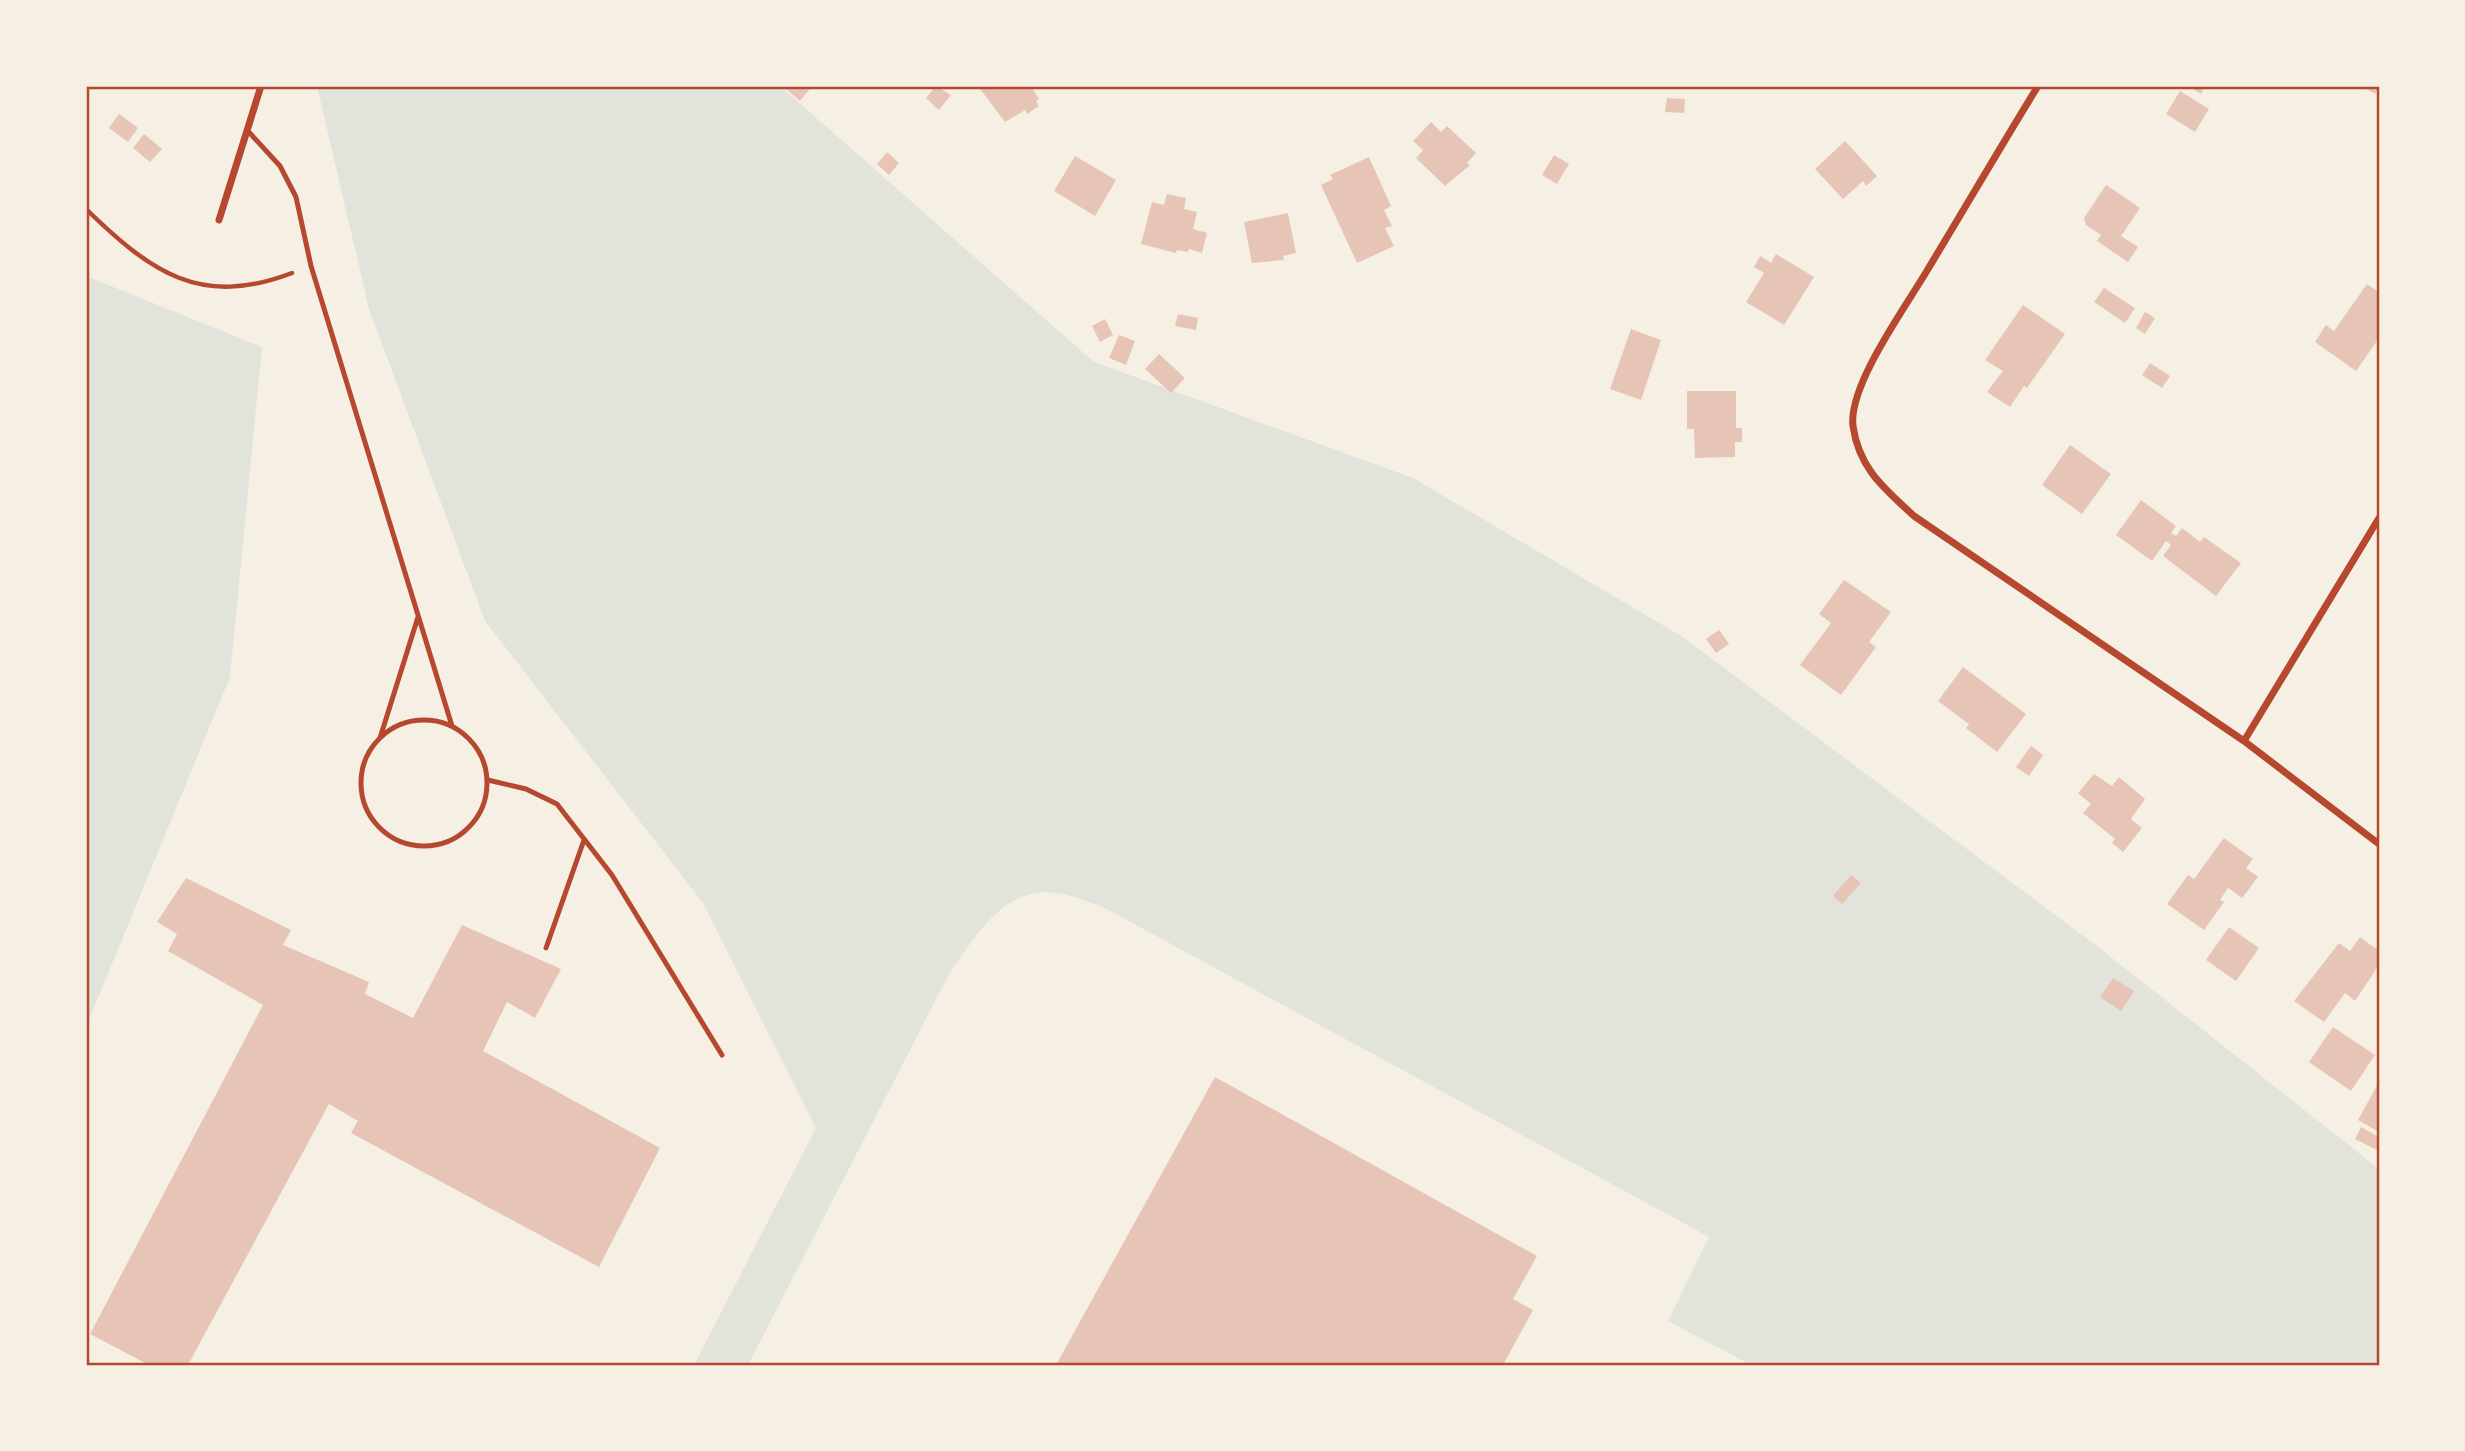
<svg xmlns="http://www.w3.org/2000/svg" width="2465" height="1451" viewBox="0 0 2465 1451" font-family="Georgia,serif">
	<rect width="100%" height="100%" fill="#f6efe4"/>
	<path fill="#e2e4dc" d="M 317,86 L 780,86 L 1094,362 L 1413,478 L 1683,637 L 2102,950 L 2379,1169 L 2379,1365 L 1751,1365 L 1668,1321 L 1709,1237 L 1103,907 C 1088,902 1072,895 1056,893 C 1002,886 975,938 948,976 L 748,1365 L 694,1365 L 816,1128 L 703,903 L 485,621 L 369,309 Z
		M 86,276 L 262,347 L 230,677 L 86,1027 Z"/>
	<path fill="#e6c5b7" d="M 789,86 L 812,86 L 800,101 L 786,89 Z
		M 936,86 L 951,95 L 939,110 L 926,98 Z
		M 978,86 L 1031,86 L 1039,99 L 1036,101 L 1039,106 L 1027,114 L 1025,110 L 1005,122 Z
		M 2188,86 L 2205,86 L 2201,94 Z
		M 2361,86 L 2379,86 L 2379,87 L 2375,94 Z
		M 2180,91 L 2209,109 L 2195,132 L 2166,114 Z
		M 1667,98 L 1685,99 L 1684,113 L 1665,112 Z
		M 119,114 L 138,128 L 128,142 L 109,128 Z
		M 1431,122 L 1441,132 L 1447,126 L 1476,153 L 1467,163 L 1470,165 L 1445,186 L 1416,158 L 1423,150 L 1413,141 Z
		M 144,134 L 162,149 L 150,162 L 133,148 Z
		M 1845,141 L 1877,176 L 1866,186 L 1863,181 L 1843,199 L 1815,169 Z
		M 887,152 L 899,163 L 889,175 L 877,164 Z
		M 1554,155 L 1569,164 L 1557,184 L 1542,175 Z
		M 1075,156 L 1116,180 L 1095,216 L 1054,191 Z
		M 1369,157 L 1391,206 L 1384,210 L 1392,226 L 1385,228 L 1394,246 L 1357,263 L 1321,185 L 1333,179 L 1330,175 Z
		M 2106,185 L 2140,208 L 2121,236 L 2138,247 L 2128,262 L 2097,241 L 2101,235 L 2086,225 L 2084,218 Z
		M 1167,194 L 1186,198 L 1184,209 L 1197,212 L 1193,229 L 1207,233 L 1202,253 L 1189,249 L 1188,252 L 1177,250 L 1176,253 L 1141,244 L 1152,202 L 1164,205 Z
		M 1288,213 L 1296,253 L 1283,256 L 1284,260 L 1252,263 L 1244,222 Z
		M 1776,254 L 1814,277 L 1784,325 L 1746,302 L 1764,273 L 1754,267 L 1760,256 L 1771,263 Z
		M 2367,284 L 2379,292 L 2379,338 L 2356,371 L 2315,342 L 2326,325 L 2334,331 Z
		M 2104,288 L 2135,308 L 2125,323 L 2094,302 Z
		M 2023,305 L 2065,334 L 2027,388 L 2024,386 L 2010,407 L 1987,392 L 2003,371 L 1985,360 Z
		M 2145,312 L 2155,318 L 2145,334 L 2136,328 Z
		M 1178,314 L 1198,318 L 1196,330 L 1175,326 Z
		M 1105,319 L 1113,335 L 1100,342 L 1092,326 Z
		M 1631,329 L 1661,340 L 1641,400 L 1610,389 Z
		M 1119,335 L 1135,341 L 1126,365 L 1109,358 Z
		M 1159,354 L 1185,378 L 1171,393 L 1145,369 Z
		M 2150,363 L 2170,376 L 2162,388 L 2142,375 Z
		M 1687,391 L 1736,391 L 1736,428 L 1742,428 L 1742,442 L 1735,442 L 1735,457 L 1695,458 L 1694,429 L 1687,429 Z
		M 2070,445 L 2111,474 L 2082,514 L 2042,485 Z
		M 2141,500 L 2176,526 L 2171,533 L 2176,536 L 2182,528 L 2200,542 L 2204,537 L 2241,563 L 2216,596 L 2163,556 L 2171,545 L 2166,541 L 2152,561 L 2116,535 Z
		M 1844,580 L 1891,612 L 1869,642 L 1876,647 L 1841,695 L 1800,665 L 1831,623 L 1819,614 Z
		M 1719,630 L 1729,644 L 1716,653 L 1706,639 Z
		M 1963,667 L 2026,714 L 1997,752 L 1966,728 L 1969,724 L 1938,701 Z
		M 2031,746 L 2043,755 L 2029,776 L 2016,767 Z
		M 2094,774 L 2112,786 L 2119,777 L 2145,799 L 2131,819 L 2142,828 L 2123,852 L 2112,843 L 2115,839 L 2083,813 L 2091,804 L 2078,793 Z
		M 2224,838 L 2253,859 L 2246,868 L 2258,877 L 2242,898 L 2228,888 L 2220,900 L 2224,902 L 2204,930 L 2167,904 L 2188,875 L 2194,879 Z
		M 1851,875 L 1861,883 L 1842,904 L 1833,896 Z
		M 186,878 L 291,930 L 283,945 L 369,982 L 365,994 L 413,1018 L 462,925 L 561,969 L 535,1018 L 507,1002 L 483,1051 L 660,1148 L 599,1267 L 351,1133 L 358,1121 L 329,1104 L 188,1365 L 149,1365 L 90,1334 L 263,1005 L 168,951 L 177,934 L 157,922 Z
		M 2229,927 L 2259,948 L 2236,981 L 2206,960 Z
		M 2360,937 L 2379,951 L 2379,965 L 2355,1001 L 2345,993 L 2324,1022 L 2294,1001 L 2339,943 L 2350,951 Z
		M 2113,978 L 2134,991 L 2121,1011 L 2100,997 Z
		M 2333,1027 L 2375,1055 L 2351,1091 L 2309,1062 Z
		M 1215,1077 L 1537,1256 L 1513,1299 L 1533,1310 L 1503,1365 L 1056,1365 Z
		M 2379,1082 L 2379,1132 L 2358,1120 Z
		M 2361,1127 L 2379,1137 L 2379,1151 L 2355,1139 Z"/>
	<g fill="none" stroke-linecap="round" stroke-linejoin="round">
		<path stroke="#b5482f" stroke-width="4.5" d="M 86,209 C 151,272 200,308 292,273"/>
		<path stroke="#b5482f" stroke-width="5" d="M 247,130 L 280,166 L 296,197 L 311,266 L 452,726
			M361 783a63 63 0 1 1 126 0a63 63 0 1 1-126 0Z
			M 380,738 L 418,617
			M 488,780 L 526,789 L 557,804 L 612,875 L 722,1055
			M 546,948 L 584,840"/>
		<path stroke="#b5482f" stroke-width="7" d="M 2038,86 C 2001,146 1965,208 1928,269 C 1907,305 1848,385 1853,426 C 1859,469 1885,489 1914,516 L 2244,741 L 2379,844
			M 219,220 L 261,86
			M 2244,741 L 2379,518"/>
	</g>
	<rect width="2465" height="1451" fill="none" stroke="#f6efe4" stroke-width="175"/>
	<rect x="88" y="88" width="2290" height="1276" fill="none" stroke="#b5482f" stroke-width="2.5"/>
</svg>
